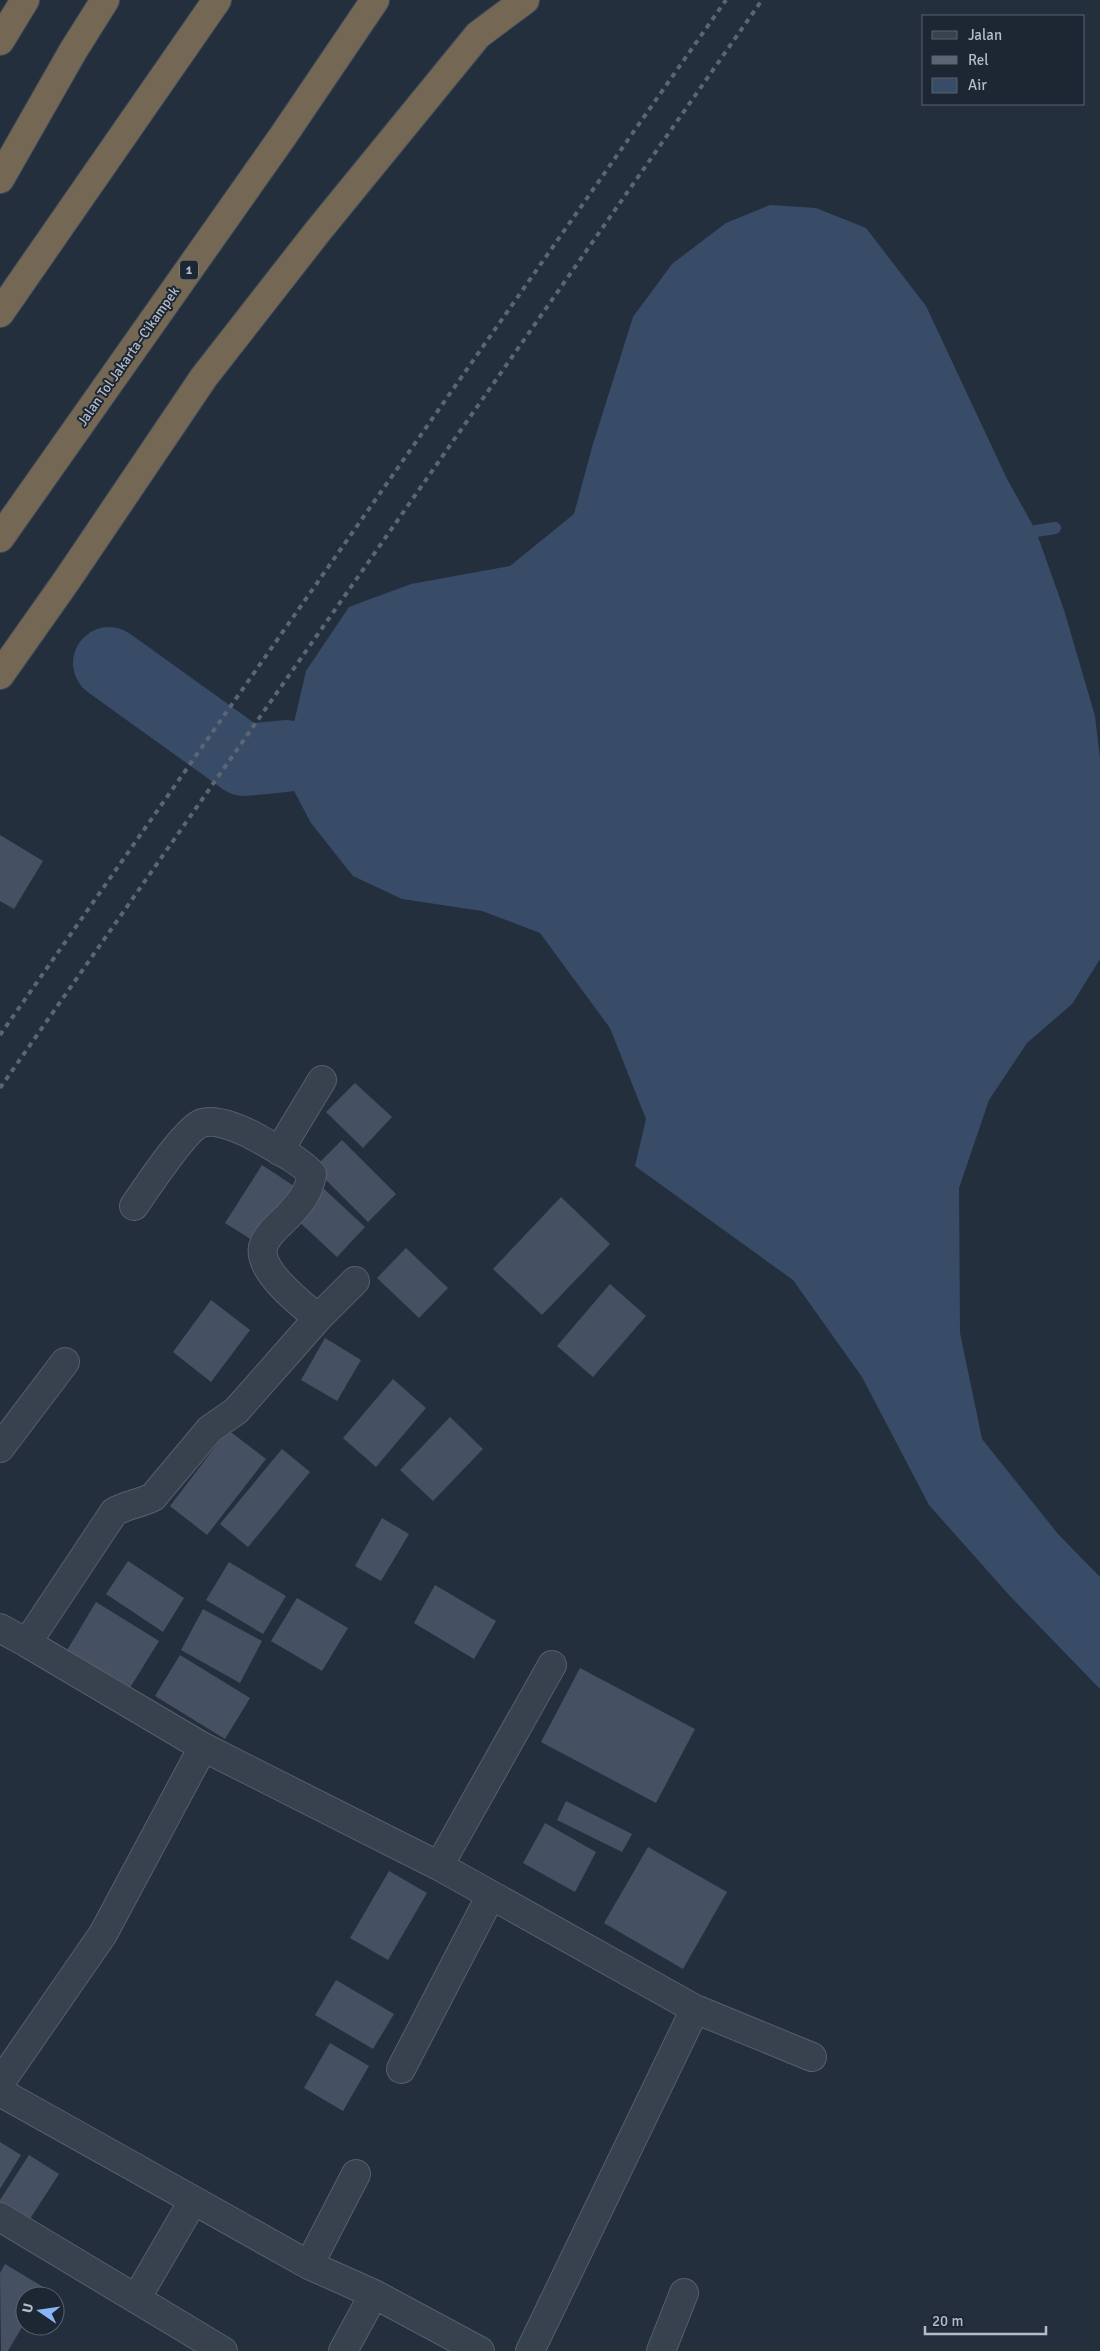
<svg xmlns="http://www.w3.org/2000/svg" width="1100" height="2351" viewBox="0 0 1100 2351" font-family="Signika,sans-serif">
	<rect width="100%" height="100%" fill="#242f3e"/>
	<path fill="#394c67" d="M 770,205 L 816,208 L 866,228 L 926,306 L 1007,479 L 1036,531 L 1064,610 L 1095,716 L 1100,759 L 1100,959 L 1072,1004 L 1027,1043 L 989,1100 L 959,1188 L 960,1333 L 982,1439 L 1058,1534 L 1100,1577 L 1100,1689 L 1009,1595 L 929,1505 L 862,1377 L 793,1280 L 635,1166 L 646,1119 L 610,1028 L 540,933 L 482,911 L 402,899 L 353,876 L 311,823 L 283,770 L 306,671 L 349,607 L 411,584 L 510,566 L 574,514 L 593,444 L 633,317 L 672,264 L 726,223 Z"/>
	<g fill="none" stroke-linecap="round" stroke-linejoin="round">
		<path stroke="#394c67" stroke-width="12" d="M 1036,531 L 1055,528"/>
		<path stroke="#394c67" stroke-width="72" d="M 109,663 L 244,760 L 286,756"/>
	</g>
	<path fill="#455162" d="M 0,835 L 43,861 L 14,909 L 0,901 Z
		M 355,1083 L 392,1117 L 363,1148 L 326,1112 Z
		M 342,1140 L 396,1194 L 368,1222 L 314,1168 Z
		M 262,1165 L 294,1186 L 257,1243 L 225,1223 Z
		M 322,1187 L 365,1227 L 337,1257 L 294,1217 Z
		M 561,1197 L 610,1244 L 542,1315 L 493,1269 Z
		M 406,1248 L 448,1288 L 419,1318 L 377,1278 Z
		M 610,1284 L 646,1316 L 593,1377 L 557,1346 Z
		M 211,1300 L 250,1330 L 211,1382 L 173,1352 Z
		M 325,1338 L 361,1360 L 337,1401 L 301,1380 Z
		M 393,1379 L 426,1408 L 376,1467 L 343,1438 Z
		M 450,1417 L 483,1449 L 433,1501 L 400,1470 Z
		M 228,1430 L 266,1459 L 207,1535 L 170,1506 Z
		M 282,1449 L 310,1472 L 248,1547 L 220,1524 Z
		M 382,1518 L 409,1534 L 381,1581 L 355,1566 Z
		M 128,1561 L 184,1598 L 163,1632 L 106,1594 Z
		M 229,1562 L 286,1596 L 263,1634 L 206,1600 Z
		M 435,1585 L 496,1621 L 474,1659 L 414,1623 Z
		M 297,1598 L 348,1628 L 322,1671 L 271,1641 Z
		M 96,1602 L 159,1641 L 128,1691 L 66,1652 Z
		M 203,1609 L 262,1641 L 240,1683 L 181,1650 Z
		M 180,1655 L 250,1698 L 225,1739 L 155,1696 Z
		M 580,1668 L 695,1729 L 656,1803 L 541,1742 Z
		M 566,1801 L 632,1834 L 622,1852 L 557,1820 Z
		M 545,1823 L 596,1852 L 575,1892 L 523,1863 Z
		M 648,1847 L 727,1892 L 683,1969 L 604,1923 Z
		M 389,1871 L 427,1893 L 388,1960 L 350,1938 Z
		M 336,1980 L 394,2014 L 373,2049 L 315,2015 Z
		M 330,2043 L 369,2066 L 343,2111 L 304,2088 Z
		M 0,2142 L 21,2155 L 0,2189 Z
		M 29,2155 L 59,2174 L 26,2225 L 0,2209 L 0,2200 Z
		M 5,2264 L 45,2288 L 40,2296 L 25,2296 L 25,2322 L 8,2351 L 1,2351 L 0,2273 Z"/>
	<g fill="none" stroke-linecap="round" stroke-linejoin="round">
		<g stroke="#565f6c" stroke-width="30">
			<path id="minor" d="M 279,1151 L 322,1080
				M 134,1206 C 146,1189 186,1128 202,1123 C 218,1118 248,1132 261,1140 C 278,1150 298,1159 312,1174 C 309,1193 300,1203 287,1217 C 279,1225 266,1235 263,1247 C 258,1271 301,1304 318,1318
				M 0,1448 L 65,1362
				M 0,1628 L 27,1643 L 203,1747 L 439,1866 L 695,2009 L 812,2057
				M 27,1643 L 114,1512 C 126,1505 139,1504 153,1497 L 210,1429 L 236,1411 L 318,1318 L 355,1281
				M 439,1866 L 552,1665
				M 401,2069 L 491,1895
				M 0,2083 L 103,1934 L 203,1747
				M 0,2092 L 309,2265 L 374,2294 L 480,2351
				M 0,2217 L 223,2351
				M 309,2265 L 356,2174
				M 136,2299 L 193,2201
				M 343,2351 L 374,2294
				M 530,2351 L 695,2009
				M 661,2351 L 684,2293"/>
		</g>
		<g stroke="#434c59" stroke-width="30">
			<path id="highway" d="M 0,41 L 25,0
				M 0,179 L 73,51 L 105,0
				M 0,313 L 217,0
				M 0,538 L 283,136 L 375,0
				M 0,675 L 67,580 L 204,377 L 318,231 L 478,35 L 525,0"/>
		</g>
		<use href="#minor" stroke="#38414e" stroke-width="28"/>
		<use href="#highway" stroke="#746855" stroke-width="28"/>
		<path stroke="#5a6575" stroke-width="4" stroke-dasharray="5 5" stroke-linecap="butt" d="M 0,1035 L 726,0
			M 0,1088 L 762,0"/>
	</g>
	<g text-anchor="middle" stroke-width="4" stroke-linejoin="round" paint-order="stroke">
		<rect fill="#1d2633" stroke="#878f9c" stroke-width="1" x="180" y="260.5" width="18" height="19" rx="4"/>
		<g font-size="12" font-weight="bold" fill="#b4bcc9">
			<text x="189" y="274">1</text>
		</g>
		<g font-size="14" fill="#b4bcc9" stroke="#1d2633">
			<text transform="translate(128 356) rotate(-55)" y="5">Jalan Tol Jakarta–Cikampek</text>
		</g>
	</g>
	<rect x="922" y="15" width="162" height="90" fill="#1d2633" stroke="#59626f"/>
	<rect x="932" y="31" width="25" height="8" fill="#38414e" stroke="#59626f"/>
	<text x="968" y="40" font-size="15" fill="#b4bcc9">Jalan</text>
	<rect x="932" y="56" width="25" height="8" fill="#5a6575" stroke="#59626f"/>
	<text x="968" y="65" font-size="15" fill="#b4bcc9">Rel</text>
	<rect x="932" y="78" width="25" height="15" fill="#394c67" stroke="#59626f"/>
	<text x="968" y="90" font-size="15" fill="#b4bcc9">Air</text>
	<g transform="translate(40 2311) rotate(283)"><circle r="24" fill="#1d2633" stroke="#59626f"/>
	<path d="M0-4L9 19L0 12L-9 19Z" fill="#8ab4f8"/>
	<text y="-8" font-size="14" font-weight="bold" text-anchor="middle" fill="#b4bcc9">U</text>
	</g>
	<path d="M925 2326v8h121v-8" fill="none" stroke="#b4bcc9" stroke-width="2.5"/>
	<text x="932" y="2326" font-size="15" fill="#b4bcc9" stroke="#1d2633" stroke-width="4" paint-order="stroke">20 m</text>
</svg>
